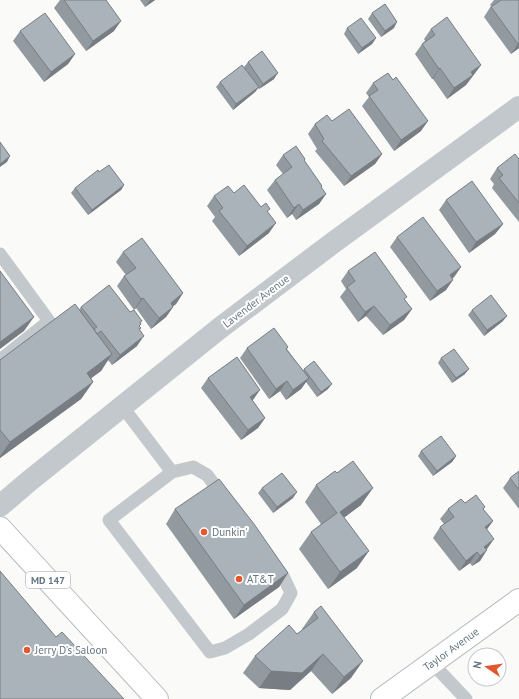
<svg xmlns="http://www.w3.org/2000/svg" width="519" height="699" viewBox="0 0 519 699" font-family="'PT Sans',sans-serif">
	<rect width="100%" height="100%" fill="#fafaf8"/>
	<g fill="none" stroke-linecap="round" stroke-linejoin="round">
		<g stroke="#b3babf" stroke-width="24">
			<g id="secondary">
				<path id="s1" d="M 382,699 L 519,600"/>
			</g>
		</g>
		<g stroke="#b5babe" stroke-width="24">
			<path id="primary" d="M 0,528 L 157,699"/>
		</g>
		<path stroke="#c3c8cc" stroke-width="13" d="M 0,254 L 49,321 L 0,360
			M 122,406 L 172,472
			M 193,467 L 207,475 L 284,578 L 291,593 L 282,609 L 249,634 L 225,648 L 210,652 L 109,520 L 172,472 Z
			M 432,663 L 466,699"/>
		<path stroke="#c3c8cc" stroke-width="22" d="M 0,506 L 28,482 L 220,328 L 334,242 L 519,107"/>
		<use href="#secondary" stroke="#fff" stroke-width="22"/>
		<use href="#primary" stroke="#fff" stroke-width="22"/>
	</g>
	<path fill="#929a9f" d="M 60,0 L 106,0 L 114,31 L 86,51 L 54,8 Z
		M 140,0 L 155,0 L 145,7 Z
		M 494,0 L 519,0 L 519,48 L 511,54 L 484,17 L 491,6 L 490,5 Z
		M 372,13 L 394,28 L 381,37 L 368,19 Z
		M 347,28 L 376,38 L 372,44 L 358,54 L 344,34 Z
		M 431,29 L 481,65 L 466,85 L 447,99 L 433,79 L 432,79 L 415,54 L 422,44 L 425,41 L 424,39 Z
		M 20,31 L 75,54 L 68,64 L 44,82 L 13,41 Z
		M 248,62 L 274,79 L 259,89 L 258,88 L 255,92 L 233,110 L 216,87 L 220,82 L 244,67 Z
		M 373,83 L 421,131 L 394,151 L 362,106 L 369,97 L 366,93 Z
		M 332,121 L 382,154 L 375,164 L 344,186 L 315,151 L 317,149 L 308,134 L 315,124 Z
		M 283,155 L 305,159 L 304,161 L 322,186 L 321,188 L 326,194 L 319,204 L 296,220 L 292,214 L 287,218 L 267,190 L 275,180 L 283,174 L 276,165 Z
		M 519,159 L 519,222 L 492,188 L 494,184 L 490,179 L 497,168 Z
		M 99,172 L 124,185 L 121,190 L 88,215 L 71,193 L 75,188 Z
		M 234,193 L 261,207 L 269,233 L 239,256 L 212,221 L 215,217 L 207,206 L 214,196 Z
		M 446,200 L 503,224 L 495,234 L 469,253 L 439,210 Z
		M 397,237 L 461,267 L 454,277 L 452,279 L 446,290 L 430,301 L 390,247 Z
		M 123,252 L 183,293 L 176,304 L 173,306 L 173,307 L 166,317 L 151,329 L 136,308 L 134,310 L 117,286 L 124,276 L 126,275 L 116,262 Z
		M 348,271 L 405,300 L 412,309 L 404,320 L 383,335 L 366,316 L 358,322 L 340,297 L 346,289 L 341,281 Z
		M 81,307 L 130,312 L 140,323 L 140,327 L 141,328 L 139,330 L 137,346 L 112,365 L 108,360 L 101,371 L 91,378 L 93,382 L 81,399 L 0,458 L 0,360 L 79,310 Z
		M 472,310 L 503,321 L 484,336 L 468,315 Z
		M 288,347 L 287,349 L 303,371 L 304,369 L 328,389 L 317,397 L 306,382 L 301,389 L 286,400 L 280,391 L 269,399 L 240,358 L 247,348 Z
		M 441,358 L 465,374 L 452,383 L 438,363 Z
		M 208,378 L 253,400 L 252,400 L 265,418 L 258,428 L 241,440 L 201,388 Z
		M 421,451 L 456,456 L 452,462 L 433,476 L 418,456 Z
		M 519,471 L 519,509 L 503,488 L 510,478 Z
		M 316,485 L 361,505 L 344,517 L 357,568 L 328,589 L 299,549 L 311,532 L 321,524 L 305,502 Z
		M 262,488 L 293,498 L 273,513 L 258,493 Z
		M 465,503 L 483,509 L 493,521 L 487,529 L 487,549 L 480,561 L 472,566 L 470,563 L 459,571 L 433,538 L 440,527 L 444,524 L 440,519 L 448,509 Z
		M 175,509 L 288,573 L 279,587 L 234,619 L 166,524 Z
		M 321,606 L 351,678 L 332,694 L 311,671 L 290,690 L 259,688 L 243,673 L 255,656 L 297,634 L 302,630 L 302,629 L 314,612 Z"/>
	<path fill="#777d82" d="M 150,0 L 155,0 L 145,7 Z
		M 121,21 L 114,31 L 86,51 L 93,41 Z
		M 397,22 L 394,28 L 381,37 L 385,31 Z
		M 376,38 L 372,44 L 358,54 L 362,48 Z
		M 519,43 L 519,48 L 511,54 L 518,44 Z
		M 75,54 L 68,64 L 44,82 L 51,72 Z
		M 481,65 L 466,85 L 447,99 L 454,88 L 471,72 Z
		M 440,68 L 433,79 L 432,79 L 439,69 Z
		M 278,73 L 274,79 L 259,89 L 263,84 Z
		M 259,87 L 255,92 L 233,110 L 236,104 Z
		M 428,121 L 421,131 L 394,151 L 401,140 Z
		M 382,154 L 375,164 L 344,186 L 351,176 Z
		M 10,156 L 7,162 L 0,167 L 0,164 Z
		M 124,185 L 121,190 L 88,215 L 92,210 Z
		M 326,194 L 319,204 L 296,220 L 303,210 Z
		M 299,204 L 292,214 L 287,218 L 294,208 Z
		M 276,223 L 269,233 L 239,256 L 247,246 Z
		M 503,224 L 495,234 L 469,253 L 476,242 Z
		M 461,267 L 454,277 L 442,286 L 450,275 Z
		M 453,280 L 446,290 L 430,301 L 437,291 Z
		M 183,293 L 176,304 L 164,313 L 171,303 Z
		M 143,298 L 136,308 L 134,310 L 141,299 Z
		M 374,306 L 366,316 L 358,322 L 365,312 Z
		M 173,307 L 166,317 L 151,329 L 159,318 Z
		M 412,309 L 404,320 L 383,335 L 390,325 Z
		M 507,316 L 503,321 L 484,336 L 487,330 Z
		M 34,317 L 24,331 L 0,349 L 0,342 Z
		M 144,336 L 137,346 L 112,365 L 120,355 Z
		M 112,354 L 101,371 L 75,390 L 87,373 Z
		M 469,369 L 465,374 L 452,383 L 456,378 Z
		M 309,378 L 301,389 L 286,400 L 293,390 Z
		M 287,381 L 280,391 L 269,399 L 276,389 Z
		M 93,382 L 81,399 L 0,458 L 0,456 L 10,442 Z
		M 332,384 L 328,389 L 317,397 L 321,392 Z
		M 260,390 L 253,400 L 243,407 L 250,397 Z
		M 265,418 L 258,428 L 241,440 L 248,430 Z
		M 456,456 L 452,462 L 433,476 L 437,471 Z
		M 373,488 L 361,505 L 329,529 L 340,512 Z
		M 297,492 L 293,498 L 273,513 L 277,507 Z
		M 493,521 L 485,532 L 485,527 Z
		M 494,539 L 487,549 L 479,556 L 484,547 Z
		M 487,550 L 480,561 L 472,566 L 480,556 Z
		M 369,551 L 357,568 L 328,589 L 340,572 Z
		M 477,552 L 470,563 L 459,571 L 466,561 Z
		M 288,573 L 279,587 L 234,619 L 244,605 Z
		M 323,654 L 311,671 L 290,690 L 259,688 L 271,671 Z
		M 363,661 L 351,678 L 332,694 L 344,677 Z"/>
	<path fill="#aab3b9" stroke="#777d82" d="M 64,0 L 106,0 L 121,21 L 93,41 Z
		M 501,0 L 519,0 L 519,43 L 518,44 L 491,7 Z
		M 385,4 L 397,22 L 385,31 L 372,13 Z
		M 45,13 L 75,54 L 51,72 L 20,31 Z
		M 447,17 L 481,65 L 471,72 L 473,75 L 454,88 L 440,68 L 439,69 L 422,44 L 435,35 L 431,29 Z
		M 361,18 L 376,38 L 362,48 L 347,28 Z
		M 262,51 L 278,73 L 263,84 L 248,62 Z
		M 242,65 L 259,87 L 236,104 L 220,82 Z
		M 388,73 L 393,80 L 396,77 L 428,121 L 401,140 L 369,96 L 378,90 L 373,83 Z
		M 349,109 L 382,154 L 351,176 L 322,141 L 324,139 L 315,124 L 327,115 L 332,121 Z
		M 0,142 L 10,156 L 0,164 Z
		M 296,146 L 305,159 L 304,160 L 322,186 L 321,187 L 326,194 L 303,210 L 299,204 L 294,208 L 275,180 L 292,167 L 283,155 Z
		M 515,154 L 519,159 L 519,203 L 499,178 L 503,175 L 497,168 Z
		M 109,165 L 124,185 L 92,210 L 75,188 L 98,170 L 99,172 Z
		M 472,181 L 503,224 L 476,242 L 446,200 Z
		M 244,185 L 261,207 L 266,203 L 270,209 L 267,211 L 276,223 L 247,246 L 219,211 L 223,208 L 214,196 L 228,186 L 234,193 Z
		M 423,217 L 461,267 L 450,275 L 453,280 L 437,291 L 397,237 Z
		M 142,238 L 183,293 L 171,303 L 173,307 L 159,318 L 143,298 L 141,299 L 124,276 L 136,268 L 123,252 Z
		M 375,252 L 407,297 L 404,299 L 412,309 L 390,325 L 374,306 L 365,312 L 347,287 L 355,281 L 348,271 Z
		M 0,271 L 34,317 L 0,342 Z
		M 109,285 L 130,312 L 134,310 L 142,321 L 140,322 L 141,324 L 139,326 L 141,328 L 139,329 L 144,336 L 120,355 L 101,331 L 97,334 L 94,329 L 97,327 L 81,307 Z
		M 491,295 L 507,316 L 487,330 L 472,310 Z
		M 75,304 L 112,354 L 87,373 L 93,382 L 10,442 L 0,430 L 0,360 Z
		M 274,328 L 288,347 L 286,349 L 309,378 L 293,390 L 287,381 L 276,389 L 247,348 Z
		M 454,349 L 469,369 L 456,378 L 441,358 Z
		M 237,357 L 260,390 L 250,397 L 265,418 L 248,430 L 208,378 Z
		M 314,361 L 332,384 L 321,392 L 304,369 Z
		M 441,436 L 456,456 L 437,471 L 421,451 Z
		M 353,461 L 373,488 L 340,512 L 369,551 L 340,572 L 311,532 L 337,513 L 316,485 L 335,471 L 337,473 Z
		M 519,471 L 519,490 L 510,478 Z
		M 282,473 L 297,492 L 277,507 L 262,488 Z
		M 219,479 L 254,524 L 288,573 L 244,605 L 175,509 Z
		M 476,495 L 485,507 L 483,509 L 493,521 L 485,527 L 494,539 L 484,547 L 487,550 L 480,556 L 477,552 L 466,561 L 440,527 L 454,517 L 448,509 L 461,499 L 465,503 Z
		M 0,571 L 56,637 L 62,632 L 124,699 L 0,699 Z
		M 321,606 L 363,661 L 344,677 L 323,654 L 302,673 L 271,671 L 255,656 L 289,625 L 297,634 L 318,618 L 314,612 Z"/>
	<g fill="#e4572e" stroke="#fff" stroke-width="1.5">
		<circle cx="204" cy="532" r="4"/>
		<circle cx="239" cy="579" r="4"/>
		<circle cx="27" cy="650" r="4"/>
	</g>
	<g text-anchor="middle" stroke-width="4" stroke-linejoin="round" paint-order="stroke">
		<rect fill="#fff" stroke="#939fa8" stroke-width="1" x="26" y="572" width="44" height="16" rx="3"/>
		<g font-size="10" font-weight="bold" fill="#657683">
			<text x="48" y="584">MD 147</text>
		</g>
		<g font-size="11" fill="#657683" stroke="#fff">
			<text transform="translate(256 301) rotate(-37)" y="4">Lavender Avenue</text>
			<text dy="4" stroke="none"><textPath href="#s1" startOffset="85">Taylor Avenue</textPath></text>
		</g>
		<g font-size="11" fill="#657683" stroke="#fff" text-anchor="start">
			<text x="212" y="536">Dunkin'</text>
			<text x="247" y="583">AT&amp;T</text>
			<text x="35" y="654">Jerry D's Saloon</text>
		</g>
	</g>
	<g transform="translate(487 667) rotate(283)"><circle r="19" fill="#ffffff" stroke="#c1c8cd"/>
	<path d="M0-3L7 15L0 10L-7 15Z" fill="#e4572e"/>
	<text y="-6" font-size="11" font-weight="bold" text-anchor="middle" fill="#657683">N</text>
	</g>
</svg>
